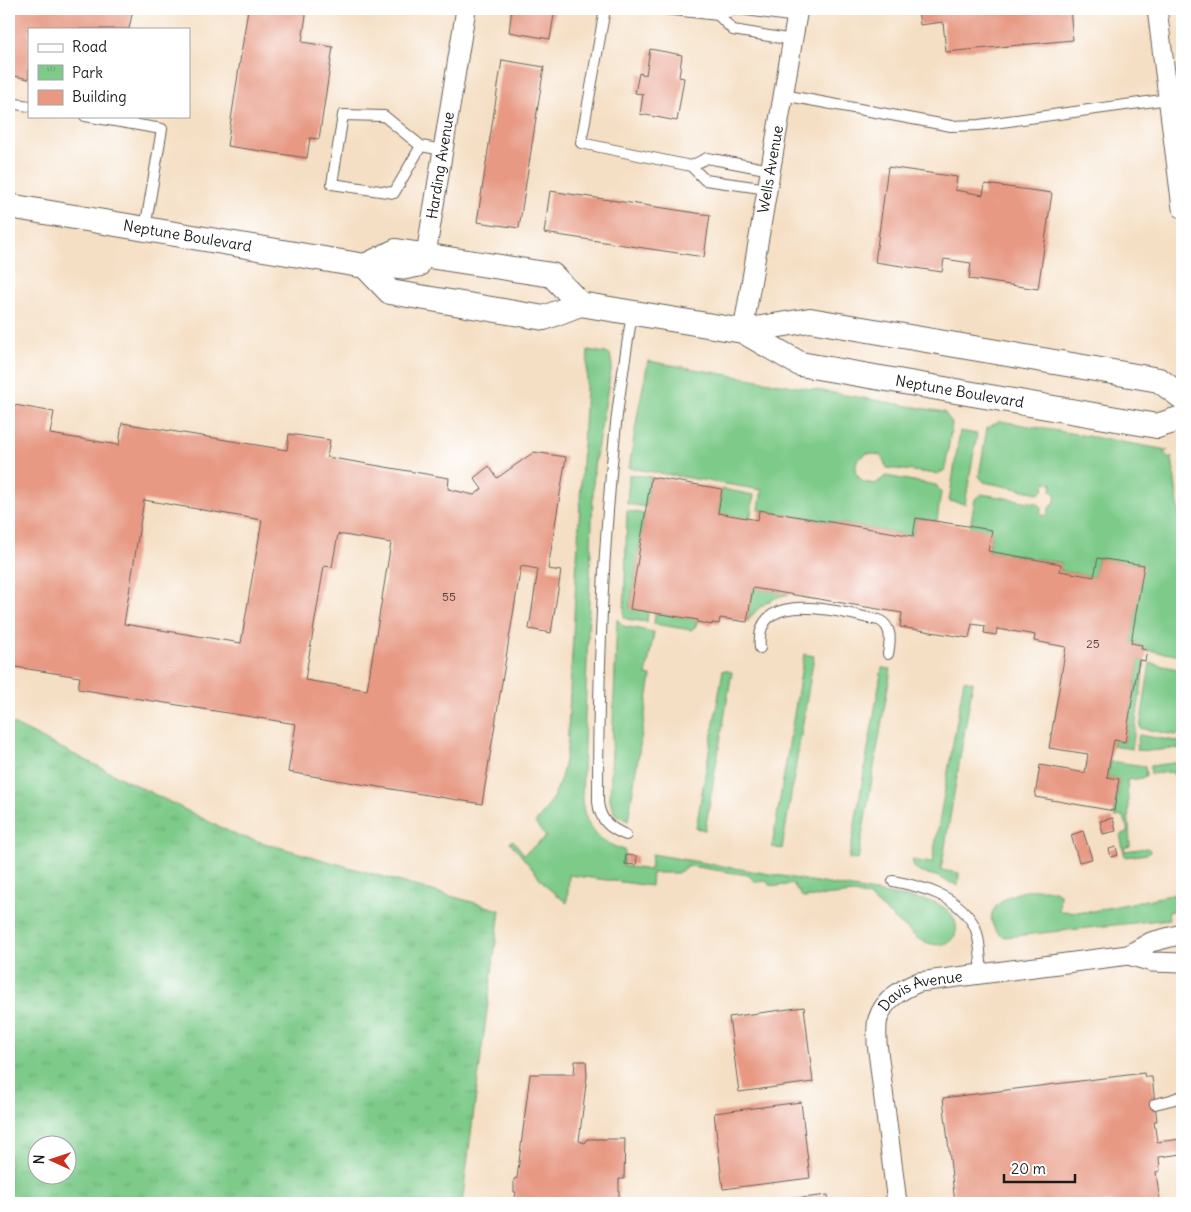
<svg xmlns="http://www.w3.org/2000/svg" width="1191" height="1212" viewBox="0 0 1191 1212" font-family="Delius,sans-serif">
	<defs>
		<pattern id="park-tufts" width="24" height="20" patternUnits="userSpaceOnUse" patternTransform="scale(1.25)"><rect width="24" height="20" fill="#7dca89"/><path d="M3 7l-1-3M5 7V3M7 7l1-3M15 17l-1-3M17 17v-4M19 17l1-3" fill="none" stroke="#6bad76"/></pattern>
	</defs>
	<rect width="100%" height="100%" fill="#fff"/>
	<filter id="ink" filterUnits="userSpaceOnUse"><feTurbulence type="fractalNoise" baseFrequency=".02" numOctaves="2"/><feDisplacementMap in="SourceGraphic" scale="10" xChannelSelector="R" yChannelSelector="G"/><feConvolveMatrix kernelMatrix="1 2 1 2 8 2 1 2 1" color-interpolation-filters="sRGB"/></filter>
	<filter id="wash" filterUnits="userSpaceOnUse"><feTurbulence type="fractalNoise" baseFrequency=".0096" numOctaves="4" result="noise"/><feDisplacementMap in="SourceGraphic" scale="20" xChannelSelector="R" yChannelSelector="G"/><feGaussianBlur stdDeviation="1.12" result="paint"/><feColorMatrix in="noise" values="0 0 0 0 0 0 0 0 0 0 0 0 0 0 0 0 0 1.4 0 .05"/><feComposite in="paint" operator="in"/></filter>
	<g filter="url(#wash)">
		<rect width="100%" height="100%" fill="#f5dfc4"/>
		<path fill="#7dca89" stroke="#4c7352" d="M 588,350 L 610,354 L 612,365 L 594,467 L 582,800 C 585,828 599,843 625,850 L 623,866 L 650,870 L 652,854 L 934,902 C 973,918 957,961 917,938 L 869,897 L 854,893 L 803,898 L 793,884 L 778,886 L 769,885 L 767,881 L 756,882 L 748,875 L 690,866 L 677,873 L 652,873 L 651,886 L 569,875 L 567,903 L 548,888 L 510,842 L 513,840 L 524,854 L 546,837 L 535,823 C 556,799 562,780 567,749 Z
			M 648,361 L 944,412 L 952,423 L 945,470 L 938,474 L 887,468 L 880,455 L 867,453 L 857,460 L 855,472 L 863,482 L 875,484 L 886,476 L 936,485 L 941,492 L 937,521 L 916,518 L 913,536 L 759,510 L 762,490 L 629,468 L 638,412 Z
			M 1000,421 L 1168,450 L 1164,453 L 1169,459 L 1172,457 L 1182,535 L 1182,656 L 1141,649 L 1141,645 L 1131,643 L 1143,565 L 1098,558 L 1094,577 L 1060,571 L 1061,563 L 988,551 L 992,531 L 970,527 L 975,499 L 981,494 L 1036,503 L 1042,507 L 1040,514 L 1047,516 L 1049,508 L 1054,504 L 1056,496 L 1051,491 L 1052,483 L 1045,482 L 1044,490 L 1038,493 L 984,482 L 979,476 L 987,428 Z
			M 960,431 L 977,434 L 965,504 L 949,501 Z
			M 629,474 L 651,477 L 646,507 L 627,504 Z
			M 722,489 L 754,495 L 750,519 L 718,513 Z
			M 627,511 L 645,514 L 630,608 L 648,612 L 647,622 L 626,619 L 624,617 Z
			M 753,588 L 790,594 C 771,597 758,606 747,622 Z
			M 655,613 L 698,620 L 695,627 L 691,630 L 654,624 Z
			M 617,619 L 623,626 L 654,632 L 646,675 L 651,676 L 628,821 L 615,814 L 610,800 Z
			M 804,654 L 814,656 L 782,849 L 772,847 Z
			M 1139,660 L 1145,661 L 1132,749 L 1113,745 L 1114,740 L 1125,742 Z
			M 1150,663 L 1182,670 L 1182,734 L 1175,735 L 1140,728 Z
			M 882,668 L 891,669 L 858,860 L 849,859 Z
			M 723,670 L 732,672 L 705,830 L 696,828 Z
			M 964,680 L 973,682 L 941,870 L 959,873 L 958,886 L 936,876 L 919,872 L 914,867 L 912,860 L 932,863 Z
			M 1139,735 L 1176,741 L 1182,740 L 1182,748 L 1149,751 L 1136,750 Z
			M 1110,761 L 1145,766 L 1146,775 L 1144,778 L 1127,780 L 1130,846 L 1124,848 L 1125,851 L 1147,848 L 1150,850 L 1150,852 L 1147,854 L 1125,857 L 1120,835 L 1128,832 L 1124,816 L 1115,817 L 1114,811 L 1119,779 L 1107,777 Z
			M 1182,762 L 1182,777 L 1175,777 L 1172,772 L 1151,774 L 1150,766 Z
			M 1182,872 L 1182,910 L 1168,912 L 1169,919 L 1006,937 L 1000,935 C 967,903 1038,878 1060,894 L 1059,911 L 1088,912 L 1180,893 L 1178,878 L 1179,874 Z"/>
		<path fill="url(#park-tufts)" stroke="#4c7352" fill-rule="evenodd" d="M 9,722 L 236,835 L 500,910 L 462,1203 L 9,1203 ZM 38,1144 L 68,1144 L 68,1174 L 38,1174 Z"/>
		<g id="blocks">
			<path fill="#e79983" fill-rule="evenodd" d="M 9,9 L 133,9 L 129,29 L 29,29 L 29,79 L 9,75 Z
				M 248,9 L 307,9 L 302,42 L 333,47 L 319,139 L 310,138 L 307,158 L 227,146 Z
				M 512,9 L 555,9 L 550,39 L 509,32 Z
				M 918,9 L 1070,9 L 1073,40 L 946,52 L 943,22 L 920,25 Z
				M 650,49 L 682,55 L 679,77 L 684,78 L 677,121 L 640,114 L 643,94 L 635,93 L 639,73 L 646,75 Z
				M 502,60 L 544,67 L 519,228 L 477,222 Z
				M 888,167 L 957,177 L 955,190 L 983,195 L 985,184 L 1052,193 L 1038,289 L 969,279 L 971,263 L 944,259 L 942,272 L 875,262 Z
				M 550,191 L 710,215 L 704,257 L 544,233 Z
				M 9,404 L 54,412 L 50,434 L 119,445 L 122,423 L 287,450 L 289,434 L 330,440 L 327,457 L 449,478 L 448,489 L 474,495 L 482,489 L 474,478 L 489,466 L 497,478 L 534,452 L 566,457 L 548,569 L 561,571 L 551,633 L 529,629 L 538,569 L 521,566 L 482,804 L 288,772 L 296,724 L 78,689 L 80,677 L 9,666 ZM 144,500 L 262,520 L 241,643 L 124,624 ZM 338,534 L 391,543 L 367,690 L 305,680 L 324,566 L 332,567 Z
				M 651,477 L 722,489 L 718,513 L 758,520 L 759,510 L 913,536 L 916,518 L 992,530 L 988,551 L 1061,564 L 1060,571 L 1094,577 L 1098,558 L 1144,565 L 1131,643 L 1142,645 L 1141,649 L 1147,650 L 1145,661 L 1139,660 L 1125,742 L 1114,740 L 1113,745 L 1107,777 L 1119,779 L 1114,811 L 1035,797 L 1040,765 L 1085,773 L 1088,754 L 1049,748 L 1066,647 L 1034,641 L 1035,635 L 1031,634 L 997,629 L 996,635 L 984,633 L 985,626 L 972,624 L 969,638 L 900,627 L 902,613 L 753,588 L 747,622 L 720,618 L 719,624 L 712,623 L 712,625 L 697,622 L 698,620 L 630,609 Z
				M 1113,818 L 1116,831 L 1103,834 L 1100,821 Z
				M 1083,831 L 1092,859 L 1079,862 L 1071,835 Z
				M 1116,847 L 1118,855 L 1111,857 L 1109,849 Z
				M 626,855 L 637,856 L 636,865 L 625,864 Z
				M 804,1007 L 813,1082 L 739,1092 L 729,1017 Z
				M 575,1061 L 586,1061 L 587,1076 L 579,1141 L 585,1143 L 587,1139 L 625,1139 L 624,1179 L 619,1179 L 619,1203 L 514,1203 L 516,1192 L 514,1192 L 514,1179 L 517,1178 L 530,1074 L 574,1074 Z
				M 1144,1073 L 1145,1077 L 1152,1077 L 1157,1121 L 1154,1121 L 1157,1142 L 1182,1139 L 1182,1154 L 1159,1157 L 1160,1171 L 1156,1172 L 1160,1203 L 955,1203 L 943,1098 Z
				M 801,1102 L 810,1178 L 723,1189 L 714,1113 Z
				M 828,1195 L 829,1203 L 769,1203 L 769,1202 Z"/>
		</g>
	</g>
	<g filter="url(#ink)">
		<use href="#blocks" fill-opacity="0" stroke="#686057" stroke-width="1"/>
		<g fill="none" stroke-linecap="round" stroke-linejoin="round">
			<g stroke="#686057" stroke-width="12">
				<path id="service" d="M 605,9 L 581,143 L 691,166 L 705,180 L 768,189
					M 665,9 L 718,15 L 738,9
					M 739,9 L 797,17
					M 718,15 L 733,30 L 793,40
					M 783,95 L 951,126 L 979,125 L 1169,99
					M 9,103 L 29,106
					M 85,116 L 162,129 L 145,229
					M 421,146 L 394,193 L 332,184 L 343,115 L 384,116 L 421,146 L 443,150
					M 691,166 L 707,158 L 771,170
					M 760,648 C 753,584 845,614 879,620 C 893,627 890,642 888,654
					M 626,835 C 609,828 600,820 598,802 C 598,679 602,555 615,433 C 619,393 626,353 632,313
					M 893,881 C 924,887 959,896 975,927 C 981,941 980,959 982,973
					M 1155,1104 L 1171,1100 L 1182,1096"/>
			</g>
			<g stroke="#686057" stroke-width="21">
				<g id="minor">
					<path d="M 1157,9 L 1182,208"/>
					<path id="s1" d="M 365,266 L 404,270 L 419,267 L 426,254 L 466,9"/>
					<path id="s2" d="M 743,331 L 798,9"/>
					<path d="M 1128,955 L 1152,962 L 1182,963"/>
					<path id="s3" d="M 897,1203 L 877,1043 C 877,1036 876,1026 878,1019 C 884,999 902,989 919,982 L 1128,955 L 1151,942 L 1182,934"/>
				</g>
			</g>
			<g stroke="#686057" stroke-width="26">
				<g id="tertiary">
					<path id="s4" d="M 9,206 L 365,266 L 390,292 L 544,318 L 580,304 L 743,331 L 810,320 L 1159,380 L 1182,397"/>
					<path d="M 365,266 L 396,251 L 552,275 L 580,304"/>
					<path id="s5" d="M 743,331 L 800,364 L 1157,426 L 1182,418"/>
				</g>
			</g>
			<use href="#service" stroke="#fff" stroke-width="10"/>
			<use href="#minor" stroke="#fff" stroke-width="19"/>
			<use href="#tertiary" stroke="#fff" stroke-width="24"/>
		</g>
	</g>
	<g text-anchor="middle" stroke-width="4" stroke-linejoin="round" paint-order="stroke">
		<g font-size="12" fill="#4f3b36">
			<text x="449" y="601">55</text>
			<text x="1093" y="648">25</text>
		</g>
		<g font-size="15" fill="#1c1c1c" stroke="#fff">
			<text dy="5" stroke="none"><textPath href="#s1" startOffset="159">Harding Avenue</textPath></text>
			<text dy="5" stroke="none"><textPath href="#s2" startOffset="164">Wells Avenue</textPath></text>
			<text dy="5" stroke="none"><textPath href="#s4" startOffset="181">Neptune Boulevard</textPath></text>
			<text dy="5" stroke="none"><textPath href="#s5" startOffset="228">Neptune Boulevard</textPath></text>
			<text dy="5" stroke="none"><textPath href="#s3" startOffset="241">Davis Avenue</textPath></text>
		</g>
	</g>
	<rect width="1191" height="1212" fill="none" stroke="#fff" stroke-width="30"/>
	<rect x="28" y="28" width="162" height="90" fill="#ffffff" stroke="#a4a4a4"/>
	<rect x="38" y="44" width="25" height="8" fill="#ffffff" stroke="#a4a4a4"/>
	<text x="72" y="52" font-size="15" fill="#1c1c1c">Road</text>
	<rect x="38" y="65" width="25" height="15" fill="url(#park-tufts)" stroke="#a4a4a4"/>
	<text x="72" y="78" font-size="15" fill="#1c1c1c">Park</text>
	<rect x="38" y="90" width="25" height="15" fill="#e79983" stroke="#a4a4a4"/>
	<text x="72" y="102" font-size="15" fill="#1c1c1c">Building</text>
	<g transform="translate(52 1160) rotate(273)"><circle r="24" fill="#ffffff" stroke="#a4a4a4"/>
	<path d="M0-4L9 19L0 12L-9 19Z" fill="#c8321e"/>
	<text y="-8" font-size="14" font-weight="bold" text-anchor="middle" fill="#1c1c1c">N</text>
	</g>
	<path d="M1004 1174v8h71v-8" fill="none" stroke="#1c1c1c" stroke-width="2.5"/>
	<text x="1011" y="1174" font-size="15" fill="#1c1c1c" stroke="#ffffff" stroke-width="4" paint-order="stroke">20 m</text>
</svg>
